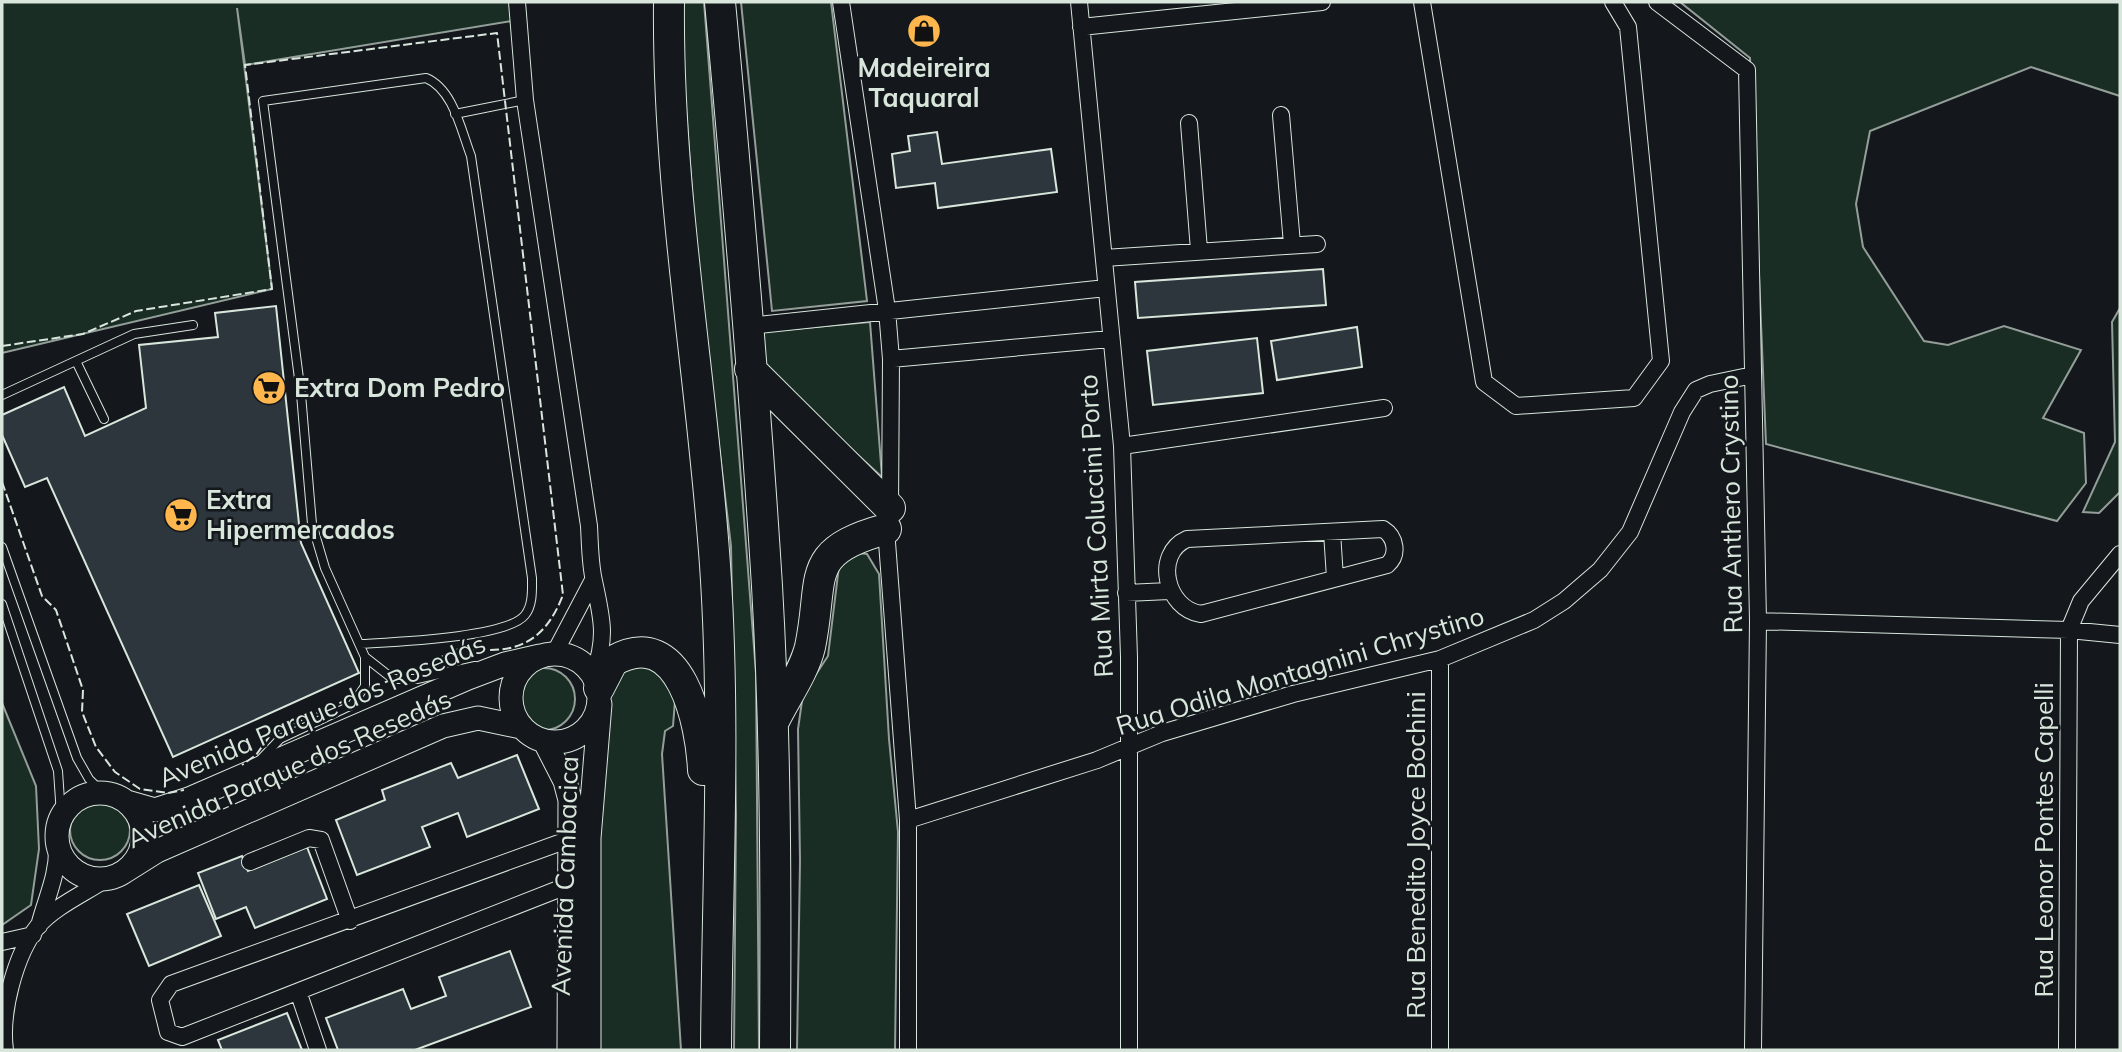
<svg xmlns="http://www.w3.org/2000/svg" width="2122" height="1052" viewBox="0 0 2122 1052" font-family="Mulish,sans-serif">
	<rect width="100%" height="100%" fill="#14181c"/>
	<path fill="#1a2d24" stroke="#939e99" stroke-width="2" d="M 2,2 L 516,2 L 518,20 L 245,65 L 237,8 L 272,289 L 2,353 Z
		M 678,2 L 704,2 L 756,673 L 759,1050 L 734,1050 L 736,814 L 731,546 L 698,271 Z
		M 741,2 L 831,2 L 867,301 L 772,311 Z
		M 1680,2 L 2120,2 L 2120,96 L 2031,67 L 1870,131 L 1856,204 L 1863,247 L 1924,341 L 1948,345 L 2004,326 L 2081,350 L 2043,418 L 2084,433 L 2086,483 L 2057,521 L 1766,444 L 1750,58 Z
		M 2120,308 L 2120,492 L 2099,513 L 2083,512 L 2115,442 L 2112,322 Z
		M 870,322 L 882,477 L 766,371 L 759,332 Z
		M 858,553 L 867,554 L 879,574 L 889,739 L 898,832 L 895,1050 L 797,1050 L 800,861 L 798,729 L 803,694 L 828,656 L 839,566 Z
		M 645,660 L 676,688 L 673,726 L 665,731 L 662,754 L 681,1050 L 599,1050 L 598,838 L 607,681 Z
		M513 699a31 31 0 1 1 62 0a31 31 0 1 1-62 0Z
		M 2,703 L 36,786 L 39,849 L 31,905 L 2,925 Z
		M70 830a30 30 0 1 1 60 0a30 30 0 1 1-60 0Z"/>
	<path fill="#2c363c" stroke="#d8e6dc" stroke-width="2" d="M 937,132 L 942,164 L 1051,149 L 1057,192 L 938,208 L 935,183 L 896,188 L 892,154 L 910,151 L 908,136 Z
		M 1323,269 L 1326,305 L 1138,318 L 1135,282 Z
		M 276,306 L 301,543 L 359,673 L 173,757 L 47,478 L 25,487 L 2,435 L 2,415 L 64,387 L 85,436 L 146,408 L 139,345 L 218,337 L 215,313 Z
		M 1357,327 L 1362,367 L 1277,380 L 1271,341 Z
		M 1257,338 L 1263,393 L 1153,405 L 1147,351 Z
		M 517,755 L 539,809 L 467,837 L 458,813 L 422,827 L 430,847 L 357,875 L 336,820 L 385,800 L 382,790 L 451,763 L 458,778 Z
		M 307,847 L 327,899 L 255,928 L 246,907 L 216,919 L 198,873 L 242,856 L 248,871 Z
		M 199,885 L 221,936 L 149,966 L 127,914 Z
		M 510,951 L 531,1007 L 415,1050 L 338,1050 L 326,1018 L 403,989 L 411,1009 L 446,996 L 439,977 Z
		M 287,1013 L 302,1050 L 222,1050 L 218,1040 Z"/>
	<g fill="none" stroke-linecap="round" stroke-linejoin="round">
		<g stroke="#d8e6dc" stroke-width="10">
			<path id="lane" d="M 455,114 L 525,100
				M 76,361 L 104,419
				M 2,395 L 134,334 L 193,325
				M 2,547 L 77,758 L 89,779 L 103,793
				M 2,604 L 58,771 L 61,815
				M 365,657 L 393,679 L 417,679 L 475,666
				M 259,761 L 280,739 L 352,705 L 365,686 L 365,657 L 325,568 L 312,524 L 301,394 L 263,101 L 426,78 C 453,89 461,130 471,156 L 532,578 C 532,590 533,605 525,615 C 507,638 393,642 361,644"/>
		</g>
		<g stroke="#d8e6dc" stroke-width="18">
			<path id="street" d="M 517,2 L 525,100 L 589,526 C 590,544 590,564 594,581 C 602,619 607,636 594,674
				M 841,2 L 887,310 L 891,359 L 890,508 L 886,529 L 908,820 L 908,1050
				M 1079,2 L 1122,446 L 1129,657 L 1129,1050
				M 1422,2 L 1484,382 L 1516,406 L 1634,398 L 1661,361 L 1628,27 L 1613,2
				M 1657,2 L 1747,70 L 1758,621 L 1753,1050
				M 1081,27 L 1322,2
				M 1281,115 L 1292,244
				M 1189,123 L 1199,250
				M 1104,258 L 1317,244
				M 749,326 L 1106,288
				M 891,359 L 1110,339
				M 1122,446 L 1384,408
				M 1383,529 C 1396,537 1399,555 1387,565 L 1201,614 C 1166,609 1153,554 1187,539 Z
				M 1332,532 L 1335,578
				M 1126,593 L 1169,591
				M 1758,621 L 2069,630 L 2120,635
				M 554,654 L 593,580
				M 1440,659 L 1440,1050
				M 908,820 L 1097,760 L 1162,733 L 1293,694 L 1440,659 L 1534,620 L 1564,601 L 1600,570 L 1630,532 L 1682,412 L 1696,390 L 1710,384 L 1753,375
				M 250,862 L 309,838 L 321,840 L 350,921
				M 569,885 L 182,1037 L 168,1032 L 160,1000 L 171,984 L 570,839
				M 39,926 C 46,898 58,876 57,846
				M 2,942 L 33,935
				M 299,994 L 318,1050
				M 5,1050 C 0,1013 15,955 38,926 C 54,907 85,893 106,879
				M 2067,1050 L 2069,630 L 2081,601 L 2120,554"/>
		</g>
		<g stroke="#d8e6dc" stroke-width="25">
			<path id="secondary" d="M511 698a44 44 0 1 1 88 0a44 44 0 1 1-88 0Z
				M 545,742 L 565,781 L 570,800 L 569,1050
				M57 836a43 43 0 1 1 86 0a43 43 0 1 1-86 0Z
				M 127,802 L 155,810 L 189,799 L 468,678 L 505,664 L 540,656
				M 122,873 L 157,851 L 443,726 L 478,718 L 521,727
				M 589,1050 L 589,838 L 600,704"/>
		</g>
		<g stroke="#d8e6dc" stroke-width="32">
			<path id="highway" d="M 669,2 C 667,191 702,377 715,565 C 726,725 717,889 716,1050
				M 720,2 C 738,196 755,391 767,586 C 776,740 776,896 775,1050
				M 750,369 L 890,508
				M 599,688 L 613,661 C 681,622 701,725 703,770
				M 774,721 C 785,698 804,672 810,647 C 825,577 802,552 886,529"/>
		</g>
		<use href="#lane" stroke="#14181c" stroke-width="8"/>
		<use href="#street" stroke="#14181c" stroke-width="16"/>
		<use href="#secondary" stroke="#14181c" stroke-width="23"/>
		<use href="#highway" stroke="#14181c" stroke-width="30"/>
		<path stroke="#d8e6dc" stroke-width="2" stroke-dasharray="9 3.5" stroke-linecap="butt" d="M 2,346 L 83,334 L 136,311 L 272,289 L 245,65 L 497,33 L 563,595 C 543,646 513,655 461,648 L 271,734 L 256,755 L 242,765
			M 2,482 L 42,596 L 56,610 L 83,690 L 82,712 L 96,747 L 115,772 L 140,789 L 168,793 L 184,790"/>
	</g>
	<defs>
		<g id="shop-disc" transform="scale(1.75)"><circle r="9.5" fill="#ffb74d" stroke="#14181c"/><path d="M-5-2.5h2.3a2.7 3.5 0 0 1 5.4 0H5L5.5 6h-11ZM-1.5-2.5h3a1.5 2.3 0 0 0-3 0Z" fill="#111"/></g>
		<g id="supermarket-disc" transform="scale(1.75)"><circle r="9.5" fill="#ffb74d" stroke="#14181c"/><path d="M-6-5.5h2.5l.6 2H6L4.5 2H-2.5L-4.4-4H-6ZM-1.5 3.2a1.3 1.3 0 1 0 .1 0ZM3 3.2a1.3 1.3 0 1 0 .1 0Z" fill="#111"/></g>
	</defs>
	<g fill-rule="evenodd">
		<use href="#shop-disc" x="924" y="31"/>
		<use href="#supermarket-disc" x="269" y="388"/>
		<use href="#supermarket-disc" x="181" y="515"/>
	</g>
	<g text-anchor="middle" stroke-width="5" stroke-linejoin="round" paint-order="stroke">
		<g font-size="26" font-weight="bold" fill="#d8e6dc" stroke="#14181c" text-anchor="start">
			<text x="924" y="77" text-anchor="middle">Madeireira<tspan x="924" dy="30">Taquaral</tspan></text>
			<text x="294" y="397">Extra Dom Pedro</text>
			<text x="206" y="509">Extra<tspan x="206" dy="30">Hipermercados</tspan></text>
		</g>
		<g font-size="26" fill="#d8e6dc" stroke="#14181c">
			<text transform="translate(1731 504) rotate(-91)" y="9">Rua Anthero Crystino</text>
			<text transform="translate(1096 526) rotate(-93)" y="9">Rua Mirta Coluccini Porto</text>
			<text transform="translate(1300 671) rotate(-17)" y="9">Rua Odila Montagnini Chrystino</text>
			<text transform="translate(322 711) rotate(-23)" y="9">Avenida Parque dos Rosedás</text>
			<text transform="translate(289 769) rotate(-24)" y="9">Avenida Parque dos Resedás</text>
			<text transform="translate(2044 840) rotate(-90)" y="9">Rua Leonor Pontes Capelli</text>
			<text transform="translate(1416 855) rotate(-90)" y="9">Rua Benedito Joyce Bochini</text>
			<text transform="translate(565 876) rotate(-88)" y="9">Avenida Cambacica</text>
		</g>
	</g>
	<rect width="2122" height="1052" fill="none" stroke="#d8e6dc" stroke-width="7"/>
</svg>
